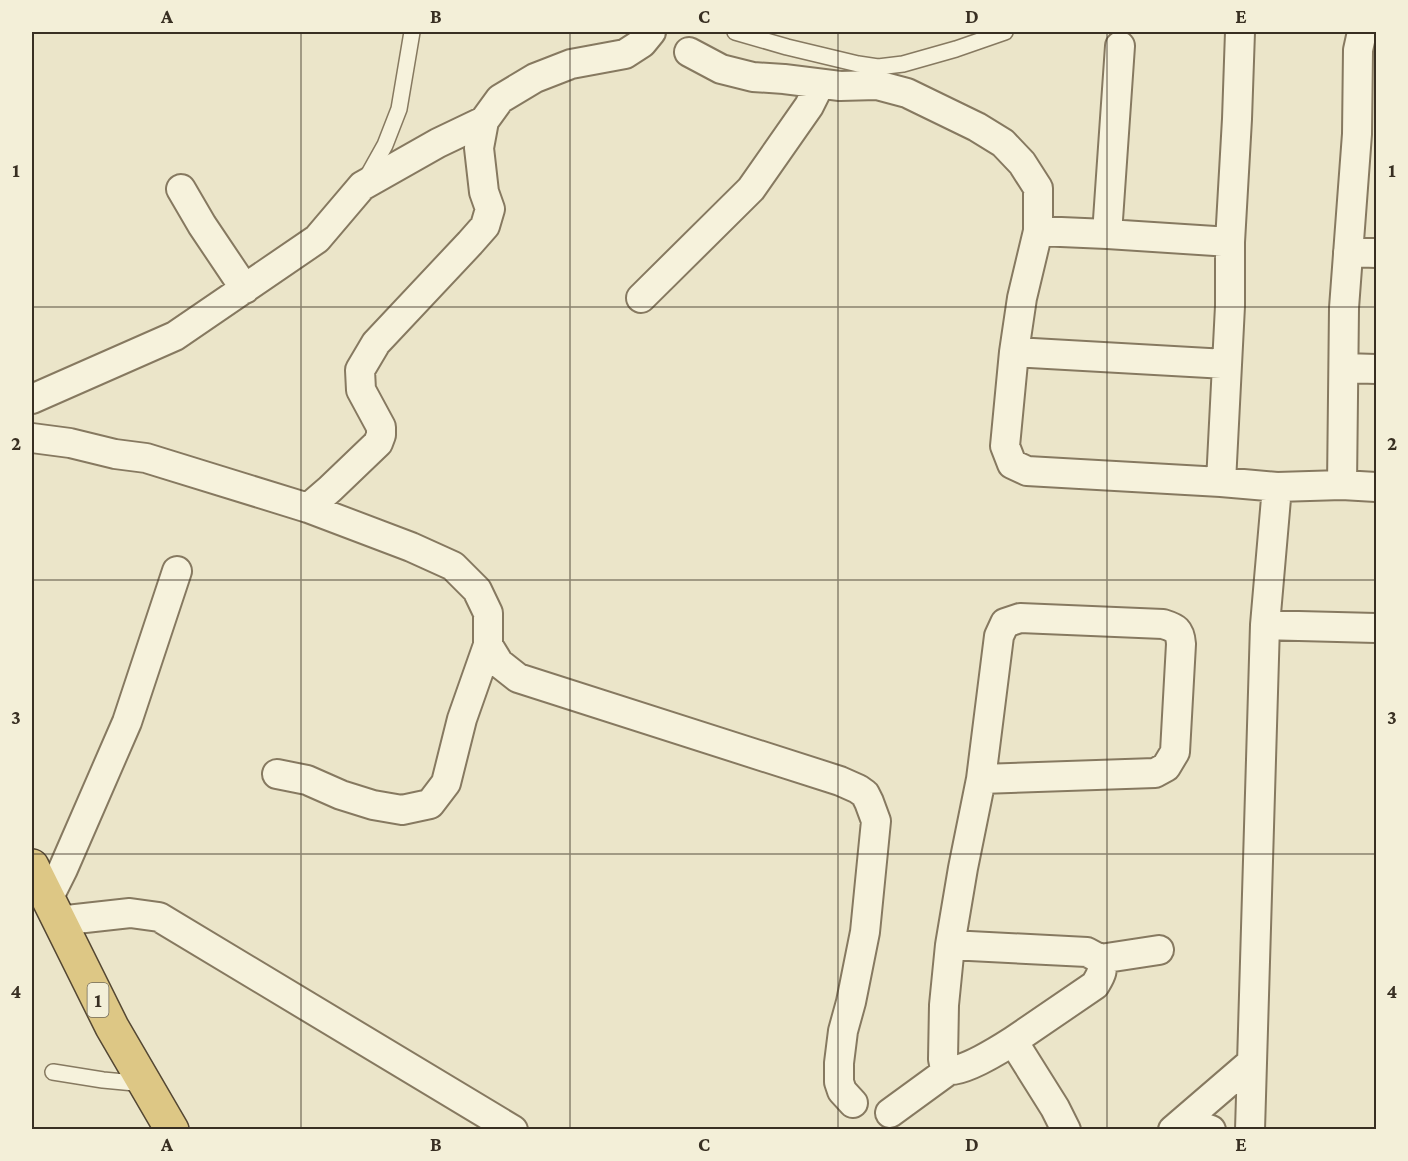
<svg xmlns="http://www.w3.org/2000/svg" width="1408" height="1161" viewBox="0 0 1408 1161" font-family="'Crimson Pro',serif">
	<rect width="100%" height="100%" fill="#ebe5c9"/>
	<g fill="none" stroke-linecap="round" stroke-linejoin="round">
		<g stroke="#867960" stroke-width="18">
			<path id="service" d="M 735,32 L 787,47 L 858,64 L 878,67 L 903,64 L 956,49 L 1005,32
				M 366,179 L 385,145 L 399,109 L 412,32
				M 53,1072 L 103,1080 L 145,1084"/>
		</g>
		<g stroke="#867960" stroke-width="32">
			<path id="minor" d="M 689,52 L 721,69 L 753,77 L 784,79 L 840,86 L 877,85 L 907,93 L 977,127 L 1003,143 L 1022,163 L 1038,188 L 1038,231 L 1022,298 L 1014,352 L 1005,446 L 1012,464 L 1027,471 L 1221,482 L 1277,487 L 1265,625 L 1250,1130
				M 181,189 L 202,225 L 245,289
				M 1038,231 L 1107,234 L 1230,242
				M 1107,234 L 1120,46
				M 1348,252 L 1376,253
				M 641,298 L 751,189 L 809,106 L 820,84
				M 1014,352 L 1226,364
				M 1344,368 L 1376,369
				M 32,399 L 175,336 L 317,239 L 362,186 L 438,143 L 484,121
				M 32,438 L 70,443 L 115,454 L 146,458 L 308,508 L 411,547 L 453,566 L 477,590 L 488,613 L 488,645 L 499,663 L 518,678 L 840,781 L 858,789 L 865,794 L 869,802 L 876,821 L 865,932 L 851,1002 L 843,1031 L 839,1063 L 839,1082 L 842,1091 L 853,1103
				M 1221,482 L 1230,306 L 1230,242 L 1237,119 L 1240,32
				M 1342,485 L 1344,308 L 1357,134 L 1358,50 L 1362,32
				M 1277,487 L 1342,485 L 1376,487
				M 308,508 L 330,489 L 378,443 L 381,435 L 381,427 L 361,390 L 360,370 L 376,343 L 470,243 L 485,226 L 490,209 L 484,192 L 479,148 L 484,121 L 500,99 L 535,78 L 571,64 L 625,54 L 642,43 L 651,32
				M 1265,625 L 1376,628
				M 277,774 L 307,780 L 341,795 L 373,805 L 402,810 L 430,804 L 446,783 L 462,719 L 488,645
				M 981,779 L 1155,773 L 1166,767 L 1175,752 L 1181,644 C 1180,630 1176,628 1163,624 L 1020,618 L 1005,623 L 999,636 L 981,779 L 963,868 L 950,945 L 944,1005 L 943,1059 L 944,1064 L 949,1070 C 964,1072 999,1050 1013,1041 L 1055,1108 L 1066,1130
				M 48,899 L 63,869 L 127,722 L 177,571
				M 58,921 L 130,913 L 159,917 L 513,1130
				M 950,945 L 1087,952 L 1100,959 C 1104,971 1101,975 1095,985 L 1013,1041
				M 1100,959 L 1159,950
				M 890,1113 L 949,1070
				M 1184,1121 L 1211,1130
				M 1173,1130 L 1252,1062"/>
		</g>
		<g stroke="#544733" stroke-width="36">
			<path id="trunk" d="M 32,866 L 112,1027 L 172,1130"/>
		</g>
		<use href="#service" stroke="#f6f2dc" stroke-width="15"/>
		<use href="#minor" stroke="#f6f2dc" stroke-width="28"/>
		<use href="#trunk" stroke="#ddc785" stroke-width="33"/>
	</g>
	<path fill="none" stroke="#382f22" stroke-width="1.5" stroke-opacity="0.55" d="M 301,32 L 301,1130M 570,32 L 570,1130M 838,32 L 838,1130M 1107,32 L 1107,1130M 32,307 L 1376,307M 32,580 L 1376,580M 32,854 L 1376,854"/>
	<g text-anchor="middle" stroke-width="5" stroke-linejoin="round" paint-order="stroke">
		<rect fill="#f3efd8" stroke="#706959" stroke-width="1.5" x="87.5" y="983" width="21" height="34" rx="4.5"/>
		<g font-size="20" font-weight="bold" fill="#382f22">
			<text x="98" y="1007">1</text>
		</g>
	</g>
	<rect width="1408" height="1161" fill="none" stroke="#f3efd8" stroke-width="66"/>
	<rect x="33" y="33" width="1342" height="1095" fill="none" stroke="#382f22" stroke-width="2"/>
	<g font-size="20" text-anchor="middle" font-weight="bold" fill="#382f22">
		<text x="167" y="23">A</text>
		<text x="436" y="23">B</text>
		<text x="704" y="23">C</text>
		<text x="972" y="23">D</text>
		<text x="1241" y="23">E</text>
		<text x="16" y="177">1</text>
		<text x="1392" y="177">1</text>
		<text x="16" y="450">2</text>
		<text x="1392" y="450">2</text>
		<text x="16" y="724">3</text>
		<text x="1392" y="724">3</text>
		<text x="16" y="998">4</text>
		<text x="1392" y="998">4</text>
		<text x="167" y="1151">A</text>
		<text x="436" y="1151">B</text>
		<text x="704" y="1151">C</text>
		<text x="972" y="1151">D</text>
		<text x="1241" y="1151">E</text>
	</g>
</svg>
